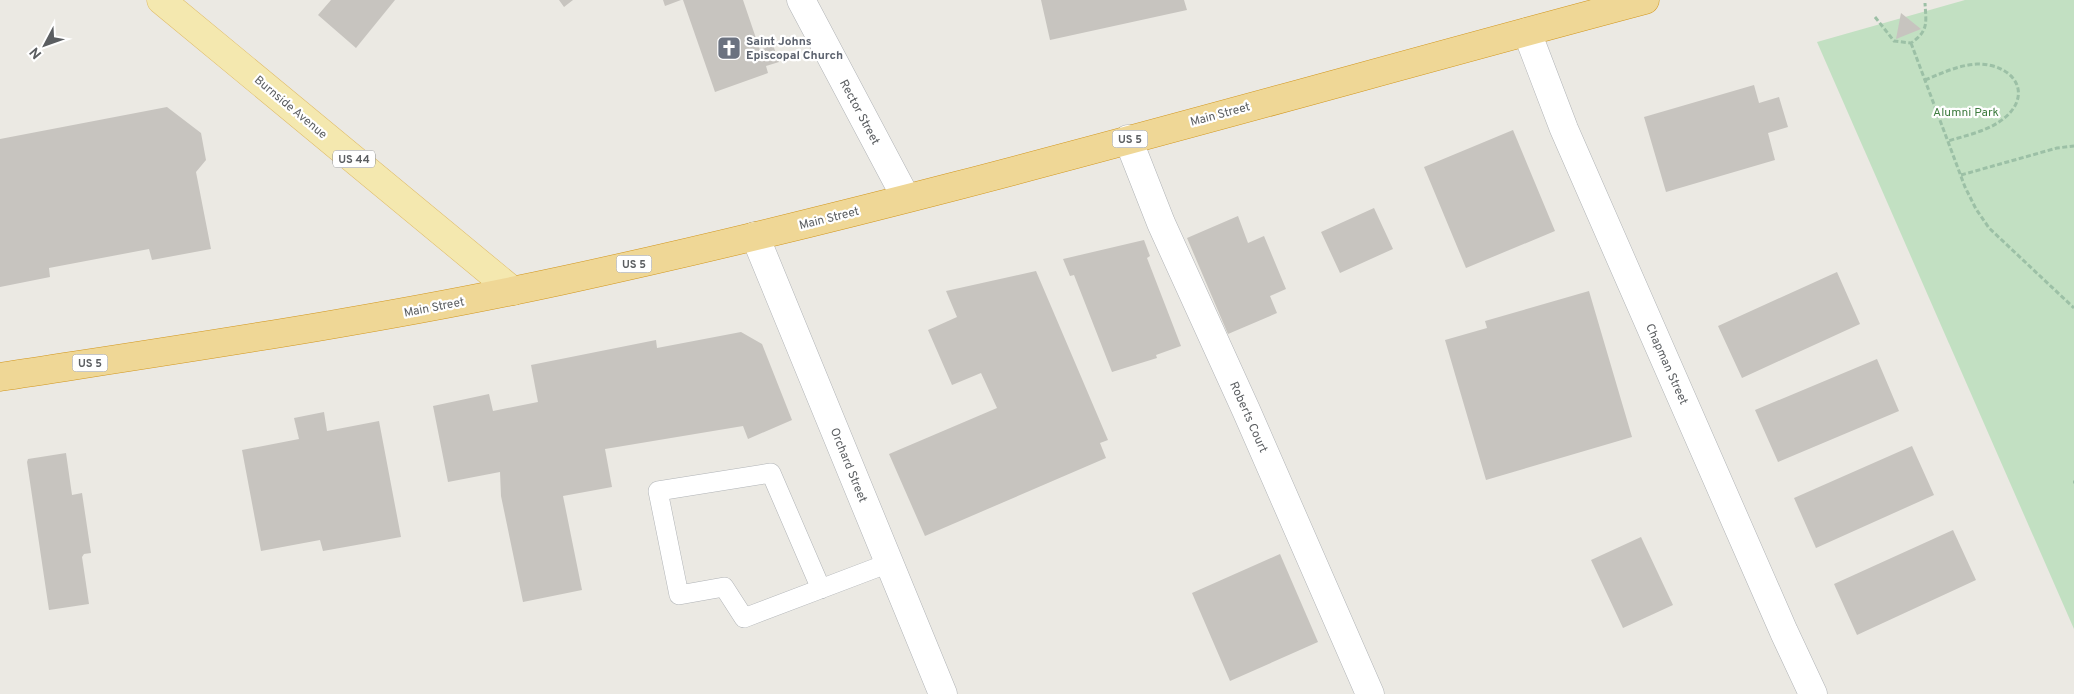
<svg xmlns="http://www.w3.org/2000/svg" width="2074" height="694" viewBox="0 0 2074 694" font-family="Overpass,sans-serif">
	<rect width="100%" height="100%" fill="#ebe9e3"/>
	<path fill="#c2e0c2" d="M 1965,0 L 2074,0 L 2074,629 L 1817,42 Z"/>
	<path fill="#c7c4bf" d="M 331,0 L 395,0 L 356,48 L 318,15 Z
		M 559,0 L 573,0 L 564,7 Z
		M 663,0 L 681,0 L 665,6 Z
		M 683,0 L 743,0 L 760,50 L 773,45 L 779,62 L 766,66 L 768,73 L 715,92 Z
		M 1041,0 L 1184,0 L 1187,10 L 1050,40 Z
		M 1901,13 L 1921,29 L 1896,39 Z
		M 1754,85 L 1759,103 L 1779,97 L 1788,127 L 1768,133 L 1775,160 L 1666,192 L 1644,117 Z
		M 167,107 L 201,133 L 206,160 L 196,172 L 211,249 L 152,260 L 149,249 L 49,268 L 50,277 L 0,287 L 0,139 Z
		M 1513,130 L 1555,231 L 1466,268 L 1424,167 Z
		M 1374,208 L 1393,249 L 1340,273 L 1321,232 Z
		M 1238,216 L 1248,243 L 1264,236 L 1286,289 L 1270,296 L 1277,313 L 1228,334 L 1187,238 Z
		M 1144,240 L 1150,256 L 1147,258 L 1181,346 L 1156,355 L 1157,358 L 1112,372 L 1074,275 L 1070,276 L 1063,259 Z
		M 1036,271 L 1108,440 L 1100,443 L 1106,458 L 925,536 L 889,454 L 997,408 L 981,373 L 952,385 L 928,330 L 957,317 L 946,291 Z
		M 1837,272 L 1860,324 L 1742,378 L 1718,326 Z
		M 1589,291 L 1632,437 L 1486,480 L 1445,340 L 1487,328 L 1485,321 Z
		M 741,332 L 762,344 L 792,420 L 748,439 L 743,426 L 605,449 L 612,487 L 563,496 L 582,590 L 523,602 L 501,496 L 500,472 L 448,482 L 433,406 L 489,394 L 493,411 L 538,402 L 531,365 L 656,340 L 657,348 Z
		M 1877,359 L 1899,411 L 1778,462 L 1755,410 Z
		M 324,412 L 327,431 L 379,421 L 401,537 L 323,551 L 320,540 L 261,551 L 242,450 L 299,439 L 294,418 Z
		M 1912,446 L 1934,495 L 1816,548 L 1794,498 Z
		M 66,453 L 72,495 L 82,493 L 91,553 L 84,554 L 82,557 L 89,604 L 49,610 L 27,462 L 28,459 Z
		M 1953,530 L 1976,580 L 1857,635 L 1834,584 Z
		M 1641,537 L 1673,605 L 1623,628 L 1591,560 Z
		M 1280,554 L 1318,642 L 1230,681 L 1192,593 Z"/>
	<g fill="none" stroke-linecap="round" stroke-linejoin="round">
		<g stroke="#b0b3b6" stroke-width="20">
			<path id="lane" d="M 821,589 L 771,473 L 658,491 L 679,595 L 724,587 L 744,618 L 889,563"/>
		</g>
		<g stroke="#b0b3b6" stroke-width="29">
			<path id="street" d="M 801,0 L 906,198
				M 1527,32 L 1564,129 L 1784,632 L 1813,694
				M 1128,139 L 1161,223 L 1246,410 L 1370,694
				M 755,236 L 943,694"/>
		</g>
		<g stroke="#dfbb68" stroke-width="29">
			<path id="primary" d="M 161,0 L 513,291"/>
		</g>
		<g stroke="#d1961d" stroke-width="29">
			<path id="highway" d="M 0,377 C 187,348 375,321 560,281 C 925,202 1284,96 1645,0"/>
		</g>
		<path stroke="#9cc0a6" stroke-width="3" stroke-dasharray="5 2.5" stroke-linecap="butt" d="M 1875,17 L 1894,41 L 1911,43 C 1929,31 1926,22 1925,3
			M 1911,43 L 1965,187 L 1976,209 L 1989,228 L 2074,308
			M 1925,80 C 1942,73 1959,65 1977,64 C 2017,64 2035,98 1999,122 C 1984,132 1964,136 1948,141
			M 1961,175 L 2057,148 L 2074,146
			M 2073,482 L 2074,482"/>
		<use href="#lane" stroke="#fff" stroke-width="19"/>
		<use href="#street" stroke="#fff" stroke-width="28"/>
		<use href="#primary" stroke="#f4e8af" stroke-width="28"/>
		<use href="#highway" stroke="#efd796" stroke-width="28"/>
	</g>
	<defs>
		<g id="church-square" transform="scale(1.25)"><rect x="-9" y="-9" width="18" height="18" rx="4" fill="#6b7280" stroke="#fff"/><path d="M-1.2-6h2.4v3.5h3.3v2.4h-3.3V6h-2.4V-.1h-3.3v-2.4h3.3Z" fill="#fff"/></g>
	</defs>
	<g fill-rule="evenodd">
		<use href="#church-square" x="729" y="48"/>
	</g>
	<g text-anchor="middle" stroke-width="4.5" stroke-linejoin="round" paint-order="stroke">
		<g fill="#fff" stroke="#8c8e90" stroke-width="1">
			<rect x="1112.5" y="130.5" width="35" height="17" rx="4"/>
			<rect x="333" y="150.5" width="42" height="17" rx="4"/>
			<rect x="616.5" y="255.5" width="35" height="17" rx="4"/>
			<rect x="72.5" y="354.5" width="35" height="17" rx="4"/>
		</g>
		<g font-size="11" font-weight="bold" fill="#5b5e61">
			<text x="1130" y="143">US 5</text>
			<text x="354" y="163">US 44</text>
			<text x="634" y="268">US 5</text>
			<text x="90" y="367">US 5</text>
		</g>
		<g font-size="12" font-weight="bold" fill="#5b616d" stroke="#fff" text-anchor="start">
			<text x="746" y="45">Saint Johns<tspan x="746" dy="14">Episcopal Church</tspan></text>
		</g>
		<g font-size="12" fill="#5b5e61" stroke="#fff">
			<text transform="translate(291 107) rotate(40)" y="4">Burnside Avenue</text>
			<text transform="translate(860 112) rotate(62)" y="4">Rector Street</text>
			<text transform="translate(1220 114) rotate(-15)" y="4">Main Street</text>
			<text transform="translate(829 218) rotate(-14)" y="4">Main Street</text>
			<text transform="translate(434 307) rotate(-11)" y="4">Main Street</text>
			<text transform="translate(1667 364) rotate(66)" y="4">Chapman Street</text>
			<text transform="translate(1249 417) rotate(66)" y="4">Roberts Court</text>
			<text transform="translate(849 465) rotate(68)" y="4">Orchard Street</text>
		</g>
		<g font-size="12" fill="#3f7c40" stroke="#fff">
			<text x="1966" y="116">Alumni Park</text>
		</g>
	</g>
	<g transform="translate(45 45) rotate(229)" stroke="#ffffff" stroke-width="4" paint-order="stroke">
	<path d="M0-4L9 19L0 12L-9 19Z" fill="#5b5e61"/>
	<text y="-8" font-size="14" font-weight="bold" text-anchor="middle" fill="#5b5e61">N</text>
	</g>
</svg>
